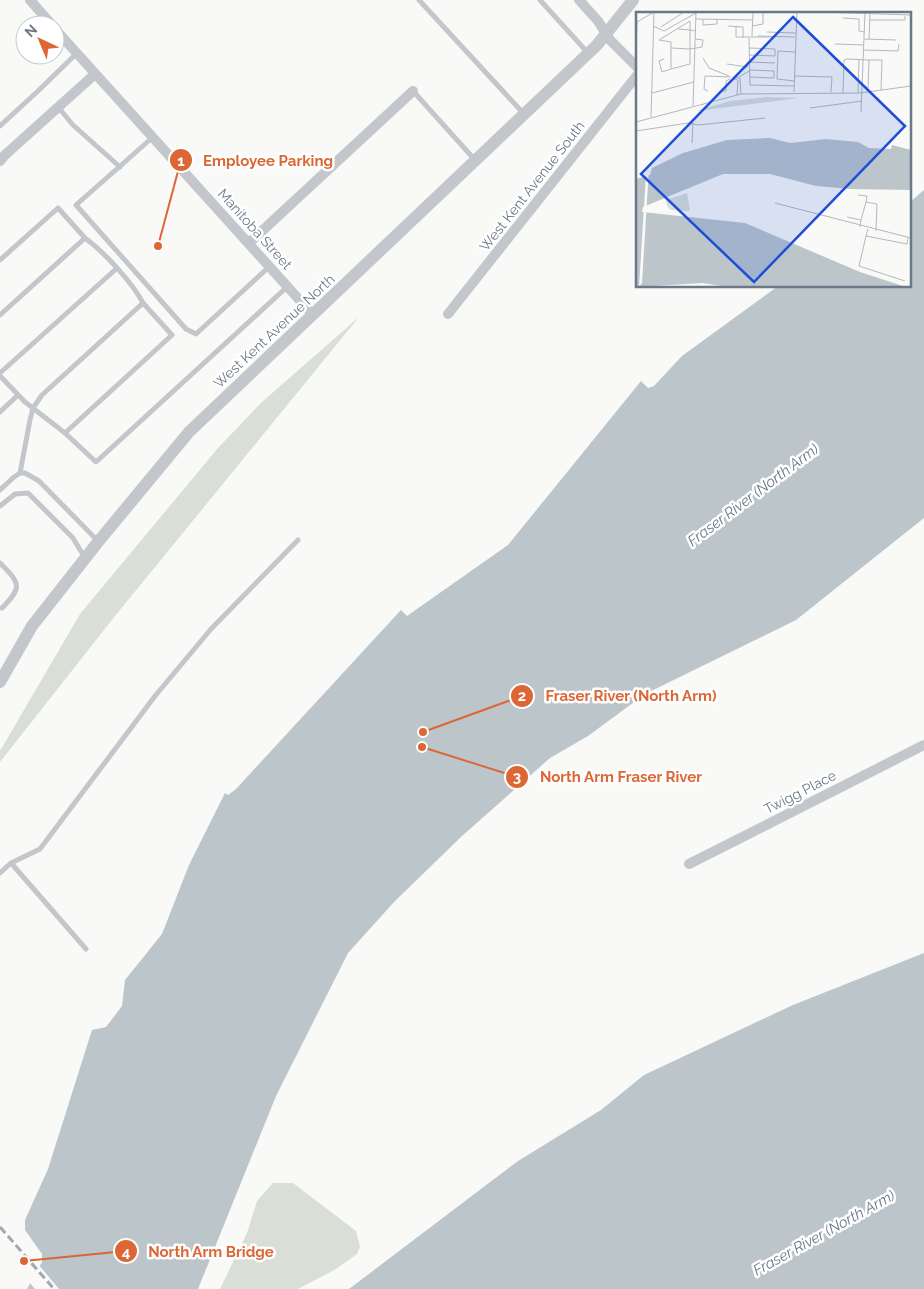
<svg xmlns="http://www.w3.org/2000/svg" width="924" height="1289" viewBox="0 0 924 1289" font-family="Raleway,sans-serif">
	<rect width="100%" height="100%" fill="#f9f9f7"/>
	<path fill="#d9ded7" d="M 359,317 L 111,621 L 0,762 L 0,751 L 80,614 L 218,448 L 262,402 Z
		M 273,1183 L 293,1183 L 356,1231 L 360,1247 L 357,1254 L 336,1269 L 298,1289 L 220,1289 L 247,1233 L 257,1201 Z"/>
	<path fill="#bbc5ca" d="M 924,190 L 924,518 L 796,620 L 645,694 L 588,736 L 550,758 L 462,836 L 394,902 L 348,953 L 276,1096 L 198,1289 L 27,1289 L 42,1262 L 42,1254 L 25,1230 L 25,1220 L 48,1169 L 92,1030 L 106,1027 L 122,1006 L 125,980 L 162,934 L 189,865 L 225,793 L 228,795 L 236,789 L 401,610 L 407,616 L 508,545 L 641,381 L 648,388 L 654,386 L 682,356 L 778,286 L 910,286 L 910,202 Z
		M 924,953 L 924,1289 L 349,1289 L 518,1161 L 601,1110 L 644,1075 L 793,1005 Z"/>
	<path fill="#f9f9f7" d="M 38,1264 L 43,1270 L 59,1289 L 35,1289 L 28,1281 Z"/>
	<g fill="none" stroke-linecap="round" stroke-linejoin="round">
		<path stroke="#c3c6ca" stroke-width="5" d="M 419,0 L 524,114
			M 540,0 L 588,53
			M 413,91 L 475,160
			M 58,107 L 73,125 L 120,167
			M 0,126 L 38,91 L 77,53
			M 153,137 L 76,205 L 186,329 L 196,334 L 270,266
			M 85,238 C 104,252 132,282 143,303
			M 0,260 L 58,208 L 85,238 L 0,315
			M 0,373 L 116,269
			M 0,376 L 25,402 L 65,433 L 96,462 L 287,287
			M 0,412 L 18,395
			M 20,473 L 30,420 L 33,408 L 42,395 L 143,303 L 172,335 L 65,433
			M 0,490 L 14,477 L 20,473 L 25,473 L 39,481 L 98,541
			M 0,506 L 15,494 L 28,493 L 73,538 L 85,558
			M 0,563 C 20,583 23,587 2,608
			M 11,863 L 86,949
			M 0,873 L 11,863 L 40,849 L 155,696 L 211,629 L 298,540"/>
		<path stroke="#c3c6ca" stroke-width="10" d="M 30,0 L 52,25
			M 579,0 L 598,21 L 610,40 L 638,68
			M 55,29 L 313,315
			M 0,161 L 5,155 L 95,74
			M 249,243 L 413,91
			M 448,314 L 638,74
			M 689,864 L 924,745"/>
		<path stroke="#c3c6ca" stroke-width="12" d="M 0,682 L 32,626 L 98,542 L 189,432 L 597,45 L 633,0"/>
		<path stroke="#a2a8ae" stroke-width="3" stroke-dasharray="8 4" stroke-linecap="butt" d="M 0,1227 L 54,1289"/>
	</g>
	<g text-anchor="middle" stroke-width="5" stroke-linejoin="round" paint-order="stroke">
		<g font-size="14" fill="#6a7887" stroke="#fff">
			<text transform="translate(532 186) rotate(-52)" y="5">West Kent Avenue South</text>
			<text transform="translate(255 229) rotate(48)" y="5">Manitoba Street</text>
			<text transform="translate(274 331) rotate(-43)" y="5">West Kent Avenue North</text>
			<text transform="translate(800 792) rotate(-27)" y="5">Twigg Place</text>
		</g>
		<g font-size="15" font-style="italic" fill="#667882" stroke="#fff">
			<text transform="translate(753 495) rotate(-37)" y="5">Fraser River (North Arm)</text>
			<text transform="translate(824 1233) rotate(-29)" y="5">Fraser River (North Arm)</text>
		</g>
	</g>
	<g transform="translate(636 12)">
		<rect width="275" height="275" fill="#f9f9f7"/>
		<path d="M 130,85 L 163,86 L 60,99 L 94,89 ZM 51,181 L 54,199 L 35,198 L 31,194 L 30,188 Z" fill="#d9ded7"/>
		<path d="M 134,126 L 154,131 L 190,127 L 222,130 L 233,136 L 255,137 L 256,133 L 275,138 L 275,178 L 215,177 L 180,174 L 134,162 L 87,162 L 7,195 L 6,200 L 109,211 L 224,260 L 270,275 L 91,275 L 67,271 L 0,275 L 0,167 L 14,163 L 16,156 L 47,141 L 91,128 Z" fill="#bbc5ca"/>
		<path d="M 13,156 L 6,271 L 3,275 L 10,162 Z" fill="#f9f9f7"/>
		<path fill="none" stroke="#b3b9c0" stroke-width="1" d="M 183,0 L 275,3M 207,6 L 223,7 L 223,19 L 229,20M 60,7 L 116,8M 67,7 L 67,13 L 81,12 L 81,7M 234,8 L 269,8 L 269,4M 17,14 L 28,19 L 60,1M 92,14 L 107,15 L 107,26M 100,14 L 100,25 L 139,25M 116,14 L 127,12 L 127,0M 25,15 L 48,0M 131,20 L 160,21M 116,24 L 117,0M 122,24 L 159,25M 113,26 L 114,73 L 158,74M 59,27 L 67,28 L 66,35 L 54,37 L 54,52 L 35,57 L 35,30 L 23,28 L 54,9 L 54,18 L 60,19M 228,27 L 260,28M 233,27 L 234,2M 199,32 L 228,33M 0,36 L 1,10 L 18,0M 35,36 L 54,37 L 54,18 L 42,17M 228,38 L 262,39 L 263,32M 113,43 L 139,44 L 139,37 L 113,36M 67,46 L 73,56 L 93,64M 28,47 L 23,49 L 26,60 L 35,57M 233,48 L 246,48 L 245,78M 112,50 L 139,51M 91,52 L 112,55M 158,64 L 196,65 L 195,80M 97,65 L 104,66 L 105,82M 103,65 L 115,58 L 138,59 L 138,66 L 114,65M 98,67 L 102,68 L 101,83M 158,69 L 141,67 L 142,39 L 159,40M 72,79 L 68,77 L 69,64 L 95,65M 85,79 L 90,79 L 90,69 L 94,67M 158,80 L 161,0M 16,81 L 58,70M 207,81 L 208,48 L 211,47 L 233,48 L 232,76M 222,81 L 223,47M 57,94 L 60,0M 174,96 L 226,89M 225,100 L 229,0M 15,105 L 18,0M 0,110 L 105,82 L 224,81 L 275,74M 0,119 L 52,111 L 62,113 L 129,106M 56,131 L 57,111M 222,183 L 231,184 L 230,190 L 241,192 L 240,219M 139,191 L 275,226M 211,205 L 225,208 L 224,215M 225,208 L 230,190M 232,217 L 230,224 L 271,232 L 272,226M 230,224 L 223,254 L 269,269"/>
		<path fill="#1d4ed8" fill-opacity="0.15" stroke="#1d4ed8" stroke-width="2.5" d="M 157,5 L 269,114 L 118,270 L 5,162 Z"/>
		<rect width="275" height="275" fill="none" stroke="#6a7887" stroke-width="2.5"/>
	</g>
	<path fill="none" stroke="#dc6735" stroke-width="2" d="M158 246L181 160M423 732L522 696M422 747L517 777M24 1261L126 1251"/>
	<g fill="#dc6735" stroke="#fff" stroke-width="2">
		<circle cx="158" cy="246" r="5"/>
		<circle cx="423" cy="732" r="5"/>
		<circle cx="422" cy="747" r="5"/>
		<circle cx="24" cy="1261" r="5"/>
		<circle cx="181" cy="160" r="12"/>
		<circle cx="522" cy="696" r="12"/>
		<circle cx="517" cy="777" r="12"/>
		<circle cx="126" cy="1251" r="12"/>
	</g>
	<g font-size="15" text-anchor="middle" font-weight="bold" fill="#fff">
		<text x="181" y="166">1</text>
		<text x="522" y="701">2</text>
		<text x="517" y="782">3</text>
		<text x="126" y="1257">4</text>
	</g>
	<g font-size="15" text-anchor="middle" font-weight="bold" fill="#dc6735" stroke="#fff" stroke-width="5" stroke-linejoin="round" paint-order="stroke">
		<text x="268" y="166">Employee Parking</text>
		<text x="631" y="701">Fraser River (North Arm)</text>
		<text x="621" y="782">North Arm Fraser River</text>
		<text x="211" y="1257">North Arm Bridge</text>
	</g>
	<g transform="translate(40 40) rotate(316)"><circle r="24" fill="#ffffff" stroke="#c3c9cf"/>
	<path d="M0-4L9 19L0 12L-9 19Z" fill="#dc6735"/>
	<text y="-8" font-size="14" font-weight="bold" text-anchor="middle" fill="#6a7887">N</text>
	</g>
</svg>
